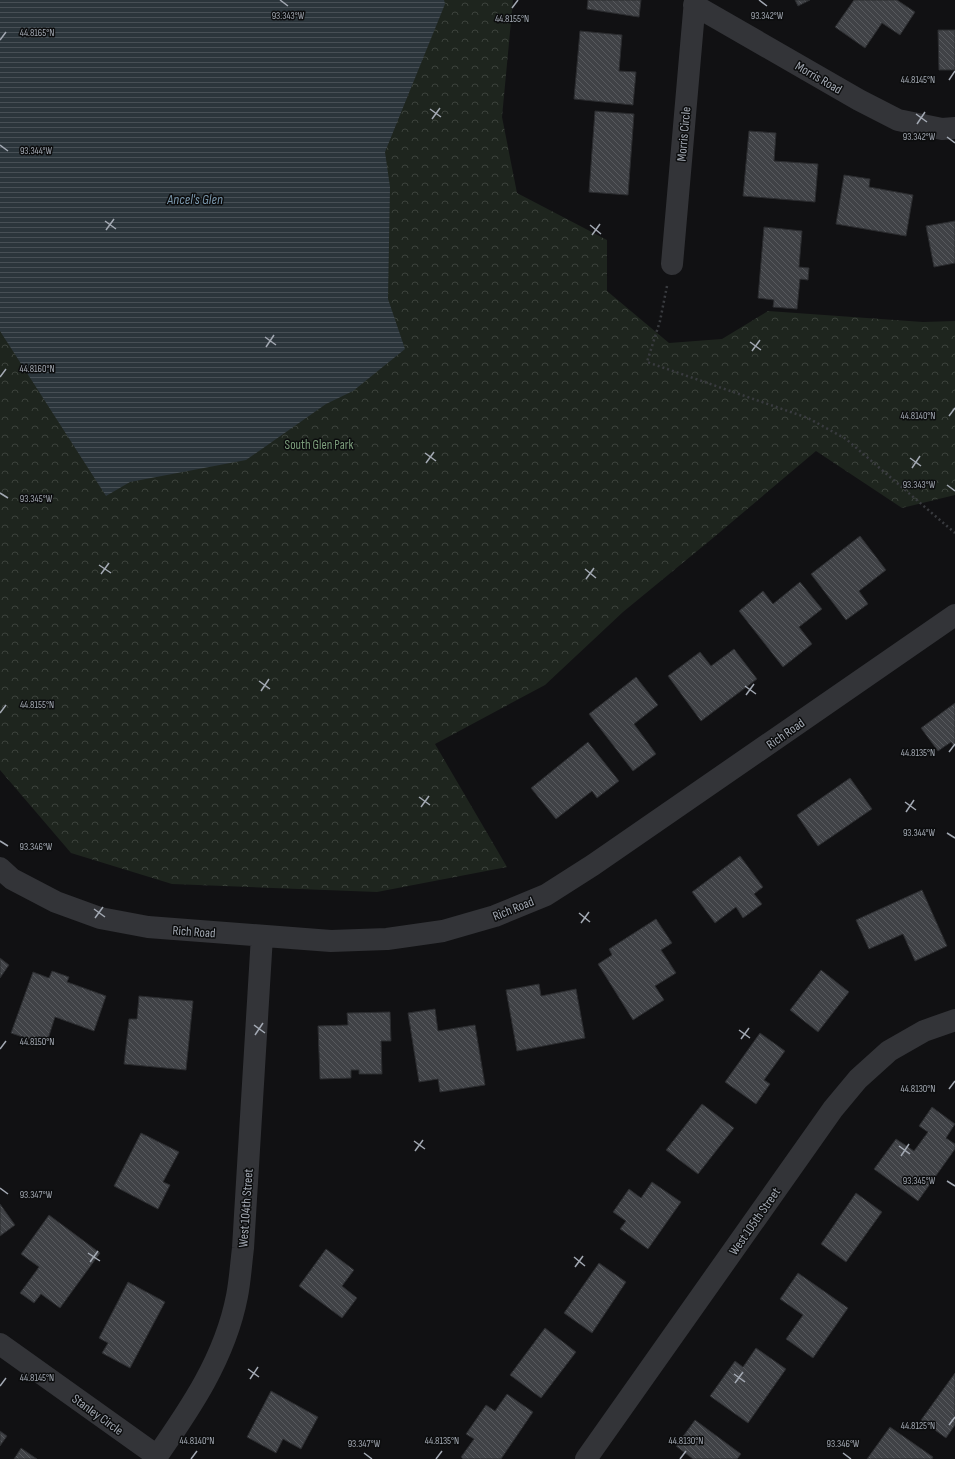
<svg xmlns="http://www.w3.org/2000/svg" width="955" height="1459" viewBox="0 0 955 1459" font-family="'Sofia Sans Condensed',sans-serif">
	<defs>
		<pattern id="forest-crowns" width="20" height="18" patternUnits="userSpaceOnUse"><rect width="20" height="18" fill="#1e251e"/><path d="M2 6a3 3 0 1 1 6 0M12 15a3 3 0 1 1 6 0" fill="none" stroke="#3c423c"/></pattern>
		<pattern id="water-rules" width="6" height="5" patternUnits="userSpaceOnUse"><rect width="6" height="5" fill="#2b353b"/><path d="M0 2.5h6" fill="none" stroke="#474f55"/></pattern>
		<pattern id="building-back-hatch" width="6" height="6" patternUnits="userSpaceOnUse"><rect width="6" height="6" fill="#404246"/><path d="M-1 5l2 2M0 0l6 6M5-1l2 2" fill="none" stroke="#585a5e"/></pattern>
	</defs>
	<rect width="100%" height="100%" fill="#111113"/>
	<path fill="url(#forest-crowns)" d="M 0,0 L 513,0 L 502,117 L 517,193 L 607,240 L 607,291 L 669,343 L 722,339 L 768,311 L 923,322 L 955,321 L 955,495 L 902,508 L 816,451 L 713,538 L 623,612 L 545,685 L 435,744 L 507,867 L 377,892 L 172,884 L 71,853 L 0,770 Z"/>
	<path fill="url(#water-rules)" d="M 0,0 L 444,0 L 445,4 L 385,152 L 390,187 L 388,299 L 405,349 L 353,391 L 326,404 L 246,460 L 130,482 L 106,496 L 0,331 Z"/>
	<path fill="url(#building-back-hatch)" stroke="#2b2c2f" d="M 588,0 L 641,0 L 639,17 L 587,9 Z
		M 795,0 L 810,0 L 798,6 Z
		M 854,0 L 897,0 L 915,12 L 900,35 L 882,23 L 865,48 L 835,27 Z
		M 938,30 L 955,30 L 955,70 L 939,70 Z
		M 580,31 L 622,35 L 619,71 L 636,72 L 633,105 L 574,99 Z
		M 595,111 L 634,114 L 628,195 L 589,192 Z
		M 749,131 L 776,133 L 774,161 L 818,164 L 815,202 L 743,196 Z
		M 844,175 L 870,179 L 869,187 L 913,195 L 906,236 L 836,224 Z
		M 955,221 L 955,263 L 934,267 L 926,226 Z
		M 764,227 L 802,231 L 799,267 L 809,268 L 808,280 L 800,279 L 797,309 L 773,307 L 774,300 L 758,298 Z
		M 860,536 L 886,570 L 859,591 L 868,604 L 846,620 L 811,574 Z
		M 800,582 L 822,609 L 799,627 L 812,644 L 783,667 L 739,611 L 763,591 L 773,604 Z
		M 734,649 L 757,679 L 701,721 L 668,676 L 700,652 L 711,666 Z
		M 636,677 L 658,705 L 634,724 L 656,754 L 633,771 L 589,714 Z
		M 955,703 L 955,747 L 951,742 L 938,751 L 921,728 Z
		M 588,742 L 619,781 L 597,798 L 592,791 L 556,819 L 531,788 Z
		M 850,778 L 872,809 L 818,846 L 797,815 Z
		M 740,856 L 763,887 L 754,894 L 762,904 L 743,918 L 736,907 L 715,923 L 692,892 Z
		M 922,890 L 947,946 L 915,961 L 903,934 L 869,949 L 856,920 Z
		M 656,919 L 672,943 L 661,950 L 676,973 L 655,986 L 664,1000 L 633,1020 L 598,964 L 612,955 L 609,949 Z
		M 0,958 L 9,965 L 0,978 Z
		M 821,970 L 849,992 L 818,1032 L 790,1010 Z
		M 52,971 L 69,977 L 67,982 L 106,996 L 94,1031 L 55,1017 L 46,1045 L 11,1033 L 33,972 L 49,978 Z
		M 539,984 L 541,996 L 576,989 L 585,1038 L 517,1051 L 506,990 Z
		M 139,996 L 193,1001 L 186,1070 L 124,1064 L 129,1019 L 137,1019 Z
		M 435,1009 L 438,1031 L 475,1025 L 485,1085 L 440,1092 L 438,1079 L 419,1082 L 408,1013 Z
		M 390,1012 L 391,1041 L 381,1041 L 382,1074 L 359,1074 L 359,1070 L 351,1070 L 351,1078 L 320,1079 L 318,1026 L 348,1025 L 347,1013 Z
		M 760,1033 L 785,1051 L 764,1080 L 770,1084 L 756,1104 L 725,1082 Z
		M 702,1104 L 734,1128 L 698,1174 L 666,1150 Z
		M 932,1107 L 955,1124 L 946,1138 L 955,1144 L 955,1149 L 918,1201 L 874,1169 L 896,1139 L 914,1151 L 928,1132 L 919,1126 Z
		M 141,1133 L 179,1152 L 163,1182 L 170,1185 L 158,1209 L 114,1186 Z
		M 652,1182 L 681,1202 L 648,1249 L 620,1229 L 626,1221 L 613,1212 L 629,1189 L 641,1198 Z
		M 856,1193 L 882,1212 L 846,1262 L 821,1244 Z
		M 0,1204 L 15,1225 L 0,1236 Z
		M 49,1215 L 100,1253 L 60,1308 L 41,1294 L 34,1303 L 20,1293 L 39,1267 L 21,1254 Z
		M 326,1249 L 354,1270 L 342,1286 L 357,1298 L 342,1318 L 299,1286 Z
		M 599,1263 L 626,1282 L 592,1333 L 564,1313 Z
		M 798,1273 L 848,1308 L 813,1358 L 786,1339 L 803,1315 L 780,1299 Z
		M 128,1282 L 165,1302 L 130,1368 L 102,1353 L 108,1343 L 99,1338 Z
		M 545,1328 L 576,1352 L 541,1398 L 510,1375 Z
		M 756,1348 L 786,1369 L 748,1423 L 710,1396 L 735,1361 L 743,1367 Z
		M 955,1373 L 955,1425 L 946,1438 L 921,1420 Z
		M 271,1391 L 318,1417 L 301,1449 L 283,1439 L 276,1453 L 247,1437 Z
		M 507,1394 L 533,1412 L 501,1459 L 463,1459 L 461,1457 L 474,1439 L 466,1434 L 486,1405 L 495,1411 Z
		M 695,1420 L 741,1454 L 737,1459 L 693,1459 L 676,1446 Z
		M 890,1427 L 933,1457 L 932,1459 L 867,1459 Z
		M 0,1431 L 7,1436 L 0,1446 Z
		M 21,1448 L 37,1459 L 14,1459 Z"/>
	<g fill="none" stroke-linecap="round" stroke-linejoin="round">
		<path stroke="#393b3f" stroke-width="2.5" stroke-dasharray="2 3" stroke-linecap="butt" d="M 667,286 L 660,321 L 647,362 L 808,418 L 846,439 L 955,533"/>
		<path stroke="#333438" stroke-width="22" d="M 694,5 L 859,100 L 898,120 L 942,129 L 955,128
			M 672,264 L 695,0
			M 0,868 L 12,879 L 56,902 L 100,918 L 148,927 L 331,941 L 387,939 L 443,931 L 495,916 L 546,895 L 593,865 L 955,615
			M 0,1344 L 157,1456
			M 155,1459 C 190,1409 225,1358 237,1296 C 240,1281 241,1264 243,1248 L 262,936
			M 586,1459 L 833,1109 L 858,1079 L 889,1051 L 924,1031 L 955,1020"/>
	</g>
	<path fill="none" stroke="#a3a9b3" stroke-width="1.5" d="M 280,0 L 288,6M 759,0 L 767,6M 512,8 L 518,0M 0,40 L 6,32M 949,80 L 955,71M 430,109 L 441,117M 916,114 L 927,122M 432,119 L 440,108M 917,124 L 925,112M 947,137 L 955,143M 0,145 L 8,151M 105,221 L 116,229M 590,225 L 601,234M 106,230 L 114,219M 592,235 L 600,224M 265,337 L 276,345M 750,342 L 761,350M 266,347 L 274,335M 752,351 L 760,340M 0,377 L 6,369M 949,416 L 955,408M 425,453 L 436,461M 910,458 L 921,466M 426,463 L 434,452M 912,468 L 920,456M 947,485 L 955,491M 0,493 L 8,498M 99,565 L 111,573M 585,569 L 596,578M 101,574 L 109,563M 586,579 L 594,568M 259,681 L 270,689M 745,686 L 756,694M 261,691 L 269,679M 746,695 L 754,684M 0,713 L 6,705M 949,752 L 955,744M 419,797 L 430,805M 905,802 L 916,810M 421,807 L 429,796M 906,812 L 914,800M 947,833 L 955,838M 0,841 L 8,846M 94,909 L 105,917M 579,913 L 590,922M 95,918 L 103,907M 581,923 L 589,912M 254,1025 L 265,1033M 739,1030 L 750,1038M 255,1035 L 263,1023M 741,1039 L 749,1028M 0,1049 L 6,1041M 949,1089 L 955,1081M 414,1141 L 425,1149M 899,1146 L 910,1154M 415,1151 L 423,1140M 901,1156 L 909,1144M 947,1181 L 955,1186M 0,1188 L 8,1194M 88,1253 L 100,1261M 574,1257 L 585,1266M 90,1262 L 98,1251M 575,1267 L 583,1256M 248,1369 L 259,1377M 734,1374 L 745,1382M 250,1379 L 258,1367M 735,1383 L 743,1372M 0,1386 L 6,1378M 949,1425 L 955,1417M 364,1453 L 372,1459M 843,1453 L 851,1459M 191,1459 L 197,1451M 436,1459 L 442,1451M 680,1459 L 686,1451"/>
	<g text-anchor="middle" stroke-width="3" stroke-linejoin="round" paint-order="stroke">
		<g font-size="13" fill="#a3a9b3" stroke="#0c0d0e">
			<text transform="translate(819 77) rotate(30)" y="5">Morris Road</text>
			<text transform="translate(683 134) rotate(-85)" y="5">Morris Circle</text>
			<text transform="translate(785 733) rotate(-35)" y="5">Rich Road</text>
			<text transform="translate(513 908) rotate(-22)" y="5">Rich Road</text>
			<text transform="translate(194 931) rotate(4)" y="5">Rich Road</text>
			<text transform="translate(245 1208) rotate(-86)" y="5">West 104th Street</text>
			<text transform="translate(754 1221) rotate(-55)" y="5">West 105th Street</text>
			<text transform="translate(98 1414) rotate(36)" y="5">Stanley Circle</text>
		</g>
		<g font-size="13" fill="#7b9d7b" stroke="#0c0d0e">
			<text x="319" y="449">South Glen Park</text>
		</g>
		<g font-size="14" font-style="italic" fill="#7b98ad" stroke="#0c0d0e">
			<text x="195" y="204">Ancel's Glen</text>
		</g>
	</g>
	<g font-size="10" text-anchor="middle" fill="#a3a9b3" stroke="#0c0d0e" stroke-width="3" stroke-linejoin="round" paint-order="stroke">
		<text x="288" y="19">93.343°W</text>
		<text x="767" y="19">93.342°W</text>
		<text x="512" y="22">44.8155°N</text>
		<text x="37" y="36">44.8165°N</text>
		<text x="918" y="83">44.8145°N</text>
		<text x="919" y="140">93.342°W</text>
		<text x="36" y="154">93.344°W</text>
		<text x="37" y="372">44.8160°N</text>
		<text x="918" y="419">44.8140°N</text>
		<text x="919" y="488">93.343°W</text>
		<text x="36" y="502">93.345°W</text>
		<text x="37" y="708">44.8155°N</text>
		<text x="918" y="756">44.8135°N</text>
		<text x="919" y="836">93.344°W</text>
		<text x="36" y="850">93.346°W</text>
		<text x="37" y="1045">44.8150°N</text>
		<text x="918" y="1092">44.8130°N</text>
		<text x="919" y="1184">93.345°W</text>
		<text x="36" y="1198">93.347°W</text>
		<text x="37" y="1381">44.8145°N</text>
		<text x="918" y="1429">44.8125°N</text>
		<text x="197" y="1444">44.8140°N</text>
		<text x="442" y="1444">44.8135°N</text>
		<text x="686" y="1444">44.8130°N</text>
		<text x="364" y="1447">93.347°W</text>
		<text x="843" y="1447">93.346°W</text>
	</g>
</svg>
